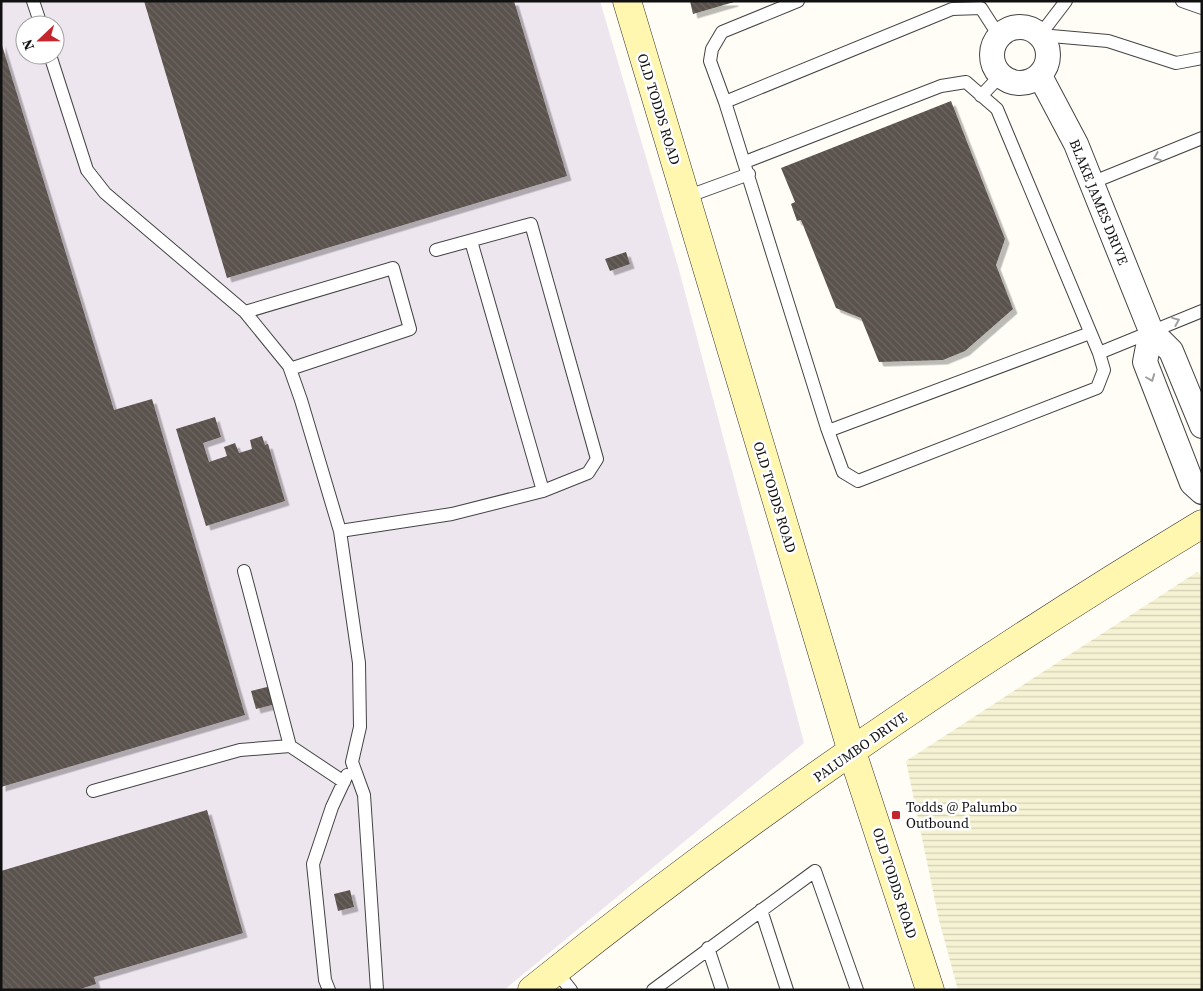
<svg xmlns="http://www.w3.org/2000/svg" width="1203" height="991" viewBox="0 0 1203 991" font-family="'Source Serif 4',serif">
	<defs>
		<pattern id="farmland-rules" width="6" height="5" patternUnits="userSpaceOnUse" patternTransform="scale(1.25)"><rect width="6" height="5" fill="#f6f3d4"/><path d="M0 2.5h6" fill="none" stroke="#d2cfb5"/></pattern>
		<pattern id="building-back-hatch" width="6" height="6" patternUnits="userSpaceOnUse" patternTransform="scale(1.25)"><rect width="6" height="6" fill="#5a524d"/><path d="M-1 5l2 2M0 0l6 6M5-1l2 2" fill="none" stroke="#6d6662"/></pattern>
		<filter id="shadow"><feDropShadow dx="4.5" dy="4.5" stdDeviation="0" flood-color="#0004"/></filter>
	</defs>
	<rect width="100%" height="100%" fill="#fffdf5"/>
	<path fill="#eee6ef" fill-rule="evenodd" d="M 1,1 L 600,1 L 678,266 L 804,743 L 504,990 L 1,990 ZM 25,25 L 55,25 L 55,55 L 25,55 Z"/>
	<path fill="url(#farmland-rules)" d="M 1197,572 L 1202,576 L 1202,990 L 958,990 L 939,920 L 906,761 Z"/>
	<path fill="url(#building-back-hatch)" filter="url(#shadow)" d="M 144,1 L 514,1 L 567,176 L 227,278 Z
		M 690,1 L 734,1 L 734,2 L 693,14 Z
		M 1,42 L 114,410 L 152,399 L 245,715 L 1,787 Z
		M 951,101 L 1005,239 L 996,265 L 1013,309 L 965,351 L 943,360 L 879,362 L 861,318 L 836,308 L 801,220 L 797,221 L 791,204 L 795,202 L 781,168 Z
		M 626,252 L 630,264 L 610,271 L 605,259 Z
		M 215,417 L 221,437 L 203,443 L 209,462 L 227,456 L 224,447 L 235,443 L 239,453 L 252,449 L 250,440 L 262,436 L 265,445 L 268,444 L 285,501 L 206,526 L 176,429 Z
		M 271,686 L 276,704 L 256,709 L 251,691 Z
		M 207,810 L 243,933 L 94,977 L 96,984 L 77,990 L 1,990 L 1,871 Z
		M 350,890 L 354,907 L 338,911 L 334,894 Z"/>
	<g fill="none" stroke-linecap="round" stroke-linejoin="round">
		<g stroke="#444" stroke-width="14">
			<path id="lane" d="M 33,1 L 41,25
				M 1182,1 L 1202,8
				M 1040,35 L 1108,41 L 1176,63 L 1202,58
				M 1040,35 L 1066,1
				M 999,36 L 981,8 L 952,9 L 725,102 L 827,428 L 843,472 L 858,481 L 1097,388 L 1104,370 L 1099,353 L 1202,311
				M 50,55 L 87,170 L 105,193 L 245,312 L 289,366 L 301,400 L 340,531 L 359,663 L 360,727 L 352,762 L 364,795 L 377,990
				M 981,96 L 1000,76
				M 725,102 L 710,61 L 712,49 L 722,32 L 798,1
				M 745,162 L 941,86 L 966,82 L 997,109 L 1099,353
				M 1091,183 L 1202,138
				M 686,197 L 749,174
				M 471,241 L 543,491
				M 245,312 L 393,268 L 410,329 L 290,369
				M 828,431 L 1090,333
				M 340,531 L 452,514 L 543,491 L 588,473 L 597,459 L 531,224 L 436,250
				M 244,571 L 290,746
				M 93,791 L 240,750 L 290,746 L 344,782
				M 761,910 L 787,990
				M 708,948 L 722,990
				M 556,971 L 571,990
				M 329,990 L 325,980 L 313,864 L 332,807 L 347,775
				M 653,990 L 815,871 L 857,990"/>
		</g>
		<g stroke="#444" stroke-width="26">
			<path id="street" d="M992 55a28 28 0 1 1 56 0a28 28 0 1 1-56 0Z
				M 1040,76 L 1076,144 L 1151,331 L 1171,351 L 1202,426
				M 1151,331 L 1145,362 L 1192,483 L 1202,492"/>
		</g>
		<g stroke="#333" stroke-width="29">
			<path id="secondary" d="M 627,1 L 852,752 L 930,990
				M 532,990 C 744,819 969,665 1202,524"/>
		</g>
		<use href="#lane" stroke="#fff" stroke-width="12"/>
		<use href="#street" stroke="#fff" stroke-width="24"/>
		<use href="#secondary" stroke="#fff6b0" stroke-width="28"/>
	</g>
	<defs><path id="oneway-chevron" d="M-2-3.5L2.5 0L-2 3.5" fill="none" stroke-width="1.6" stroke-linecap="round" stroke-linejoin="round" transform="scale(1.25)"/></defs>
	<g stroke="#a0a0a0">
		<use href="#oneway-chevron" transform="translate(1157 157) rotate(158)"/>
		<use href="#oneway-chevron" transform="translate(1176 321) rotate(-22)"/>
		<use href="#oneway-chevron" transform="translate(1151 378) rotate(69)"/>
	</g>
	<rect fill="#c4262e" stroke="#fff" stroke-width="2" x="891" y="810" width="10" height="10" rx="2.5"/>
	<g text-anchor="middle" stroke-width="5" stroke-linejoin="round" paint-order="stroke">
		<g font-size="14" fill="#111" stroke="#fff">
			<text transform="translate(659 109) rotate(73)" y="5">OLD TODDS ROAD</text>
			<text transform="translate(1099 202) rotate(68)" y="5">BLAKE JAMES DRIVE</text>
			<text transform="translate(775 497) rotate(73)" y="5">OLD TODDS ROAD</text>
			<text transform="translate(860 747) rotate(-35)" y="5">PALUMBO DRIVE</text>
			<text transform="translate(895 883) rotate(72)" y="5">OLD TODDS ROAD</text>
		</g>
		<g font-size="14" fill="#111" stroke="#fff" text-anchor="start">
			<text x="906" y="812">Todds @ Palumbo<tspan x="906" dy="16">Outbound</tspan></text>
		</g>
	</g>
	<rect width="1203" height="991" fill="none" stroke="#111111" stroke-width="5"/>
	<g transform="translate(40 40) rotate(248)"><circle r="24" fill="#ffffff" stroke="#a0a0a0"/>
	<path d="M0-4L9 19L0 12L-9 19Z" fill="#c4262e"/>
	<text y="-8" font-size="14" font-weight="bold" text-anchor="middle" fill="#111111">N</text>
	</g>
</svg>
